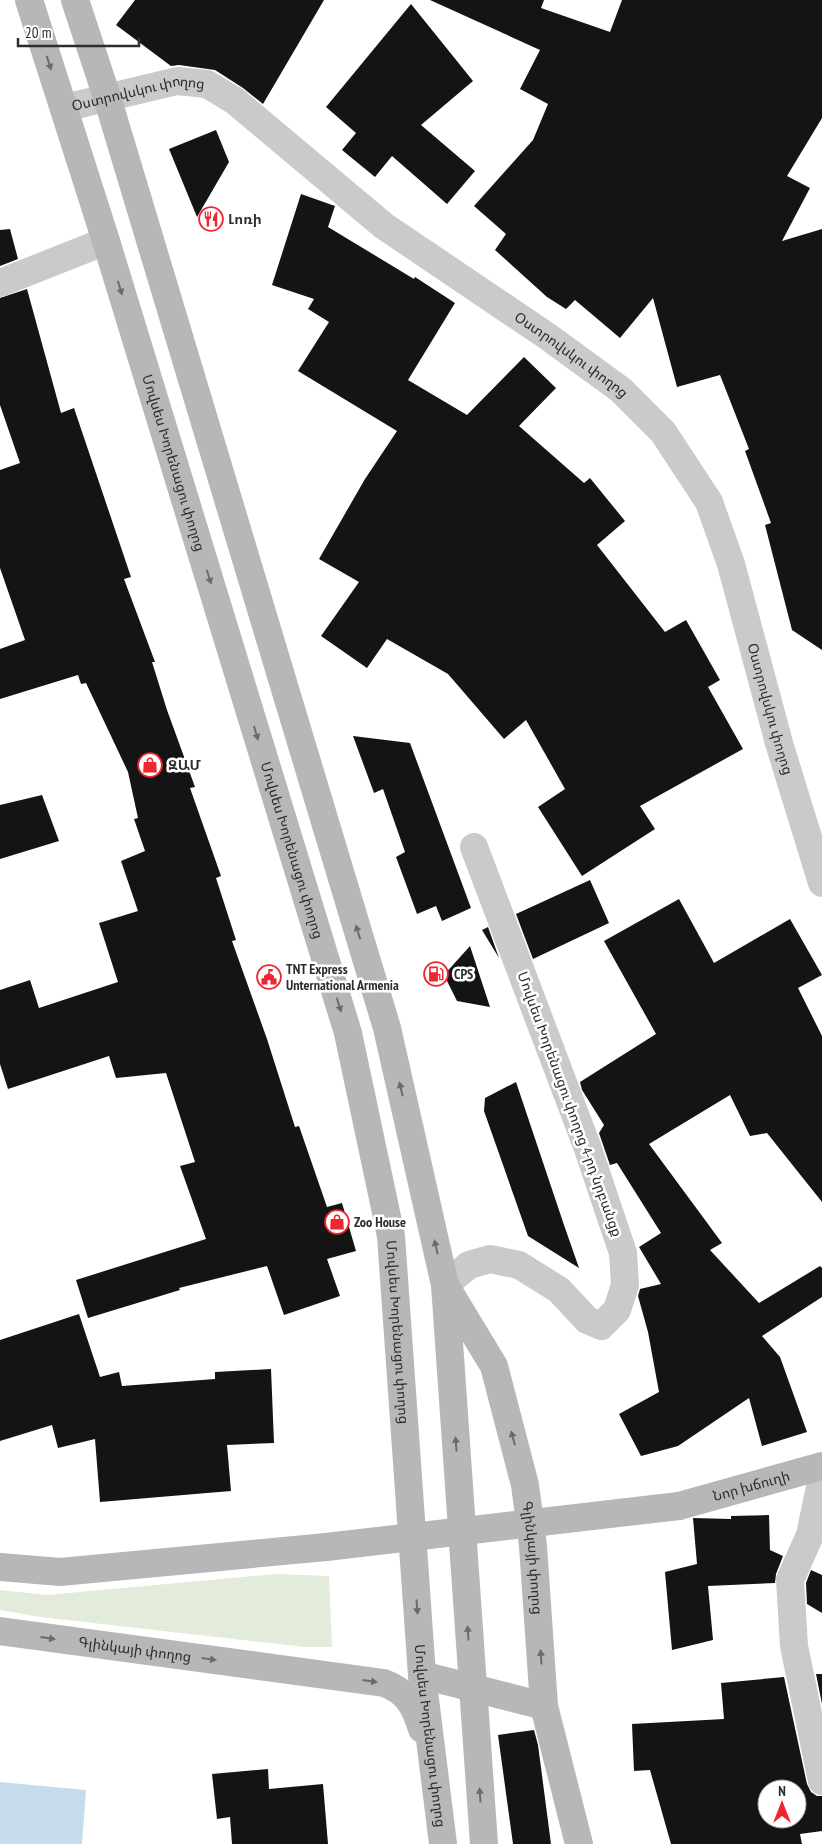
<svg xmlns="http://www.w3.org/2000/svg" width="822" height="1844" viewBox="0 0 822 1844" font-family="'PT Sans Narrow','Noto Sans Armenian',sans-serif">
	<rect width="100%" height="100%" fill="#fff"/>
	<path fill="#e3ecda" d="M 276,1574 L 329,1576 L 332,1647 L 305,1647 L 40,1617 L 0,1610 L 0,1590 L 47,1595 Z"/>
	<path fill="#c5dced" d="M 0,1782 L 86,1790 L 82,1844 L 0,1844 Z"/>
	<path fill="#141414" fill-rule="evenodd" d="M 135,0 L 324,0 L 263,104 L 243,88 L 215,70 L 179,65 L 171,66 L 116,25 Z
		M 430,0 L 544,0 L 541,8 L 610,32 L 622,0 L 822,0 L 822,118 L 787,176 L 810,188 L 782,241 L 822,229 L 822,650 L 792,630 L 765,525 L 771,523 L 745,451 L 749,449 L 720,375 L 677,387 L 653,298 L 620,338 L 575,300 L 566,309 L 547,297 L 495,250 L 506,234 L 474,206 L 533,140 L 548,104 L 520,89 L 540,50 Z
		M 411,4 L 473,81 L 421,125 L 475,171 L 447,204 L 392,156 L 375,177 L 342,150 L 356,133 L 326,107 Z
		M 216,130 L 229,162 L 197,217 L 169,149 Z
		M 301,194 L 335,206 L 328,227 L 414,279 L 415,277 L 455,303 L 408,380 L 467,415 L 524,357 L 556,388 L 519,426 L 584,483 L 590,478 L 625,521 L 597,545 L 665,632 L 686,620 L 720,680 L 708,687 L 743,749 L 640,806 L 655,829 L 582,876 L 538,807 L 565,789 L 526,720 L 504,739 L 448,674 L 387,639 L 367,668 L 321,636 L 359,582 L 319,559 L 365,479 L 397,431 L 298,371 L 329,322 L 308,309 L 314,299 L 272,285 Z
		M 10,229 L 18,259 L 0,266 L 0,230 Z
		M 27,289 L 61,413 L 74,408 L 131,577 L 124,579 L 155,662 L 152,662 L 167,710 L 195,787 L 190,788 L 221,876 L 216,878 L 236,940 L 232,941 L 267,1039 L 295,1127 L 299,1126 L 327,1207 L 342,1203 L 356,1251 L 327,1259 L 340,1296 L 284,1315 L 267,1266 L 179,1288 L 180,1290 L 88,1318 L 76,1280 L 206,1239 L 180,1166 L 195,1162 L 166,1073 L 116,1078 L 109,1056 L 8,1089 L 0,1064 L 0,990 L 30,980 L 39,1008 L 118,982 L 99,923 L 138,911 L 121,861 L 145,851 L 134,819 L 138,818 L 128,772 L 86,683 L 81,684 L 78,675 L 0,699 L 0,649 L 25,640 L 0,568 L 0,470 L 20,463 L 0,405 L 0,298 Z
		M 353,736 L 410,743 L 471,908 L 442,921 L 436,906 L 417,914 L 396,857 L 405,852 L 383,789 L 374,793 Z
		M 42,795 L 59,841 L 0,859 L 0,805 Z
		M 590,880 L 609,923 L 533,959 L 516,914 Z
		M 679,899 L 714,963 L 790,919 L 822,975 L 798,988 L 822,1036 L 822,1202 L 767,1133 L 750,1136 L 730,1095 L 649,1144 L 722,1243 L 710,1250 L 759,1303 L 820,1266 L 822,1268 L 822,1297 L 762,1336 L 780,1357 L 807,1432 L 762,1446 L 749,1398 L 678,1446 L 641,1456 L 619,1414 L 659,1392 L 648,1332 L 638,1296 L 640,1289 L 661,1284 L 639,1247 L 661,1233 L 617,1163 L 610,1165 L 599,1133 L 604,1125 L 582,1090 L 580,1082 L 656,1034 L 604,941 Z
		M 488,927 L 499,958 L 482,930 Z
		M 470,946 L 490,1007 L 457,1001 L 444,975 Z
		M 516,1082 L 564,1225 L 579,1268 L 528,1236 L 484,1111 L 485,1098 Z
		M 79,1314 L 100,1377 L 119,1372 L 122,1386 L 215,1379 L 215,1372 L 271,1369 L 274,1443 L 227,1445 L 231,1491 L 100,1502 L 95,1439 L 58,1448 L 52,1425 L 0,1441 L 0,1340 Z
		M 769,1515 L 770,1550 L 783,1556 L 776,1574 L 775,1583 L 708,1586 L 713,1640 L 672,1650 L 665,1572 L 697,1564 L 693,1518 L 731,1519 L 731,1516 Z
		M 811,1570 L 822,1575 L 822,1613 L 807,1604 L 806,1583 Z
		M 816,1674 L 822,1674 L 822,1704 Z
		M 784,1677 L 807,1784 L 811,1792 L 817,1796 L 822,1796 L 822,1831 L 800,1834 L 802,1844 L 671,1844 L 650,1770 L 634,1771 L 632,1724 L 724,1719 L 721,1683 ZM 767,1789 L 797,1789 L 797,1819 L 767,1819 Z
		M 534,1730 L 538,1745 L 551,1844 L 513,1844 L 498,1735 Z
		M 268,1769 L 269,1789 L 323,1784 L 328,1844 L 232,1844 L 230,1817 L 217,1819 L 212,1774 Z"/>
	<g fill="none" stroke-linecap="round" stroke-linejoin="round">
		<g stroke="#cacaca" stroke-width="28">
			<path id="s1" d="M 64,108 L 177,81 L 207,84 L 235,101 L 384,226 L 547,336 L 621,390 L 663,432 L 709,502 L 731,564 L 779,743 L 822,883"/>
			<path d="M 0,283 L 106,241"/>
			<path d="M 445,1285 L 469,1265 L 490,1259 L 519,1265 L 559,1290 L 587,1320 L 601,1326 L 617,1310 L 625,1285 L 623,1253 L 587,1146 L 474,847"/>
			<path d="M 822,1477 L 810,1535 L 790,1580 L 794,1646 L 822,1781"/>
		</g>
		<g stroke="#b7b7b7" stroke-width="28">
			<path id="s2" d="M 29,0 L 106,241 L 348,1033 L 391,1236 L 422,1675 L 443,1844"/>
			<path d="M 75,0 L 107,97 L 387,1028 L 445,1285 L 484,1844"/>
			<path id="s3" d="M 448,1290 L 494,1366 L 525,1485 L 533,1546 L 544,1706 L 579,1844"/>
			<path id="s4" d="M 679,1506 L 822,1466"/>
			<path d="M 0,1567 L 60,1572 L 326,1547"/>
			<path id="s5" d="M 0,1631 L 384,1683 C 408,1692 415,1706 422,1729"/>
			<path d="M 422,1675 L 544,1706"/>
		</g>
		<path stroke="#b7b7b7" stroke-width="28" d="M 326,1547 L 679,1506"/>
	</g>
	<defs><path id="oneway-solid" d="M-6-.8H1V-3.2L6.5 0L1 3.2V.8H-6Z" transform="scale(1.25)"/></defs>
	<g fill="#6b6b6b">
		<use href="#oneway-solid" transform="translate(49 63) rotate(72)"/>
		<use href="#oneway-solid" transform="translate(120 288) rotate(73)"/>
		<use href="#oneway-solid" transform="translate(209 577) rotate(73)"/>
		<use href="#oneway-solid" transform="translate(256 733) rotate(73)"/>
		<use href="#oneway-solid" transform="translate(358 932) rotate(-107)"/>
		<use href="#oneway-solid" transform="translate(339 1005) rotate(73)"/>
		<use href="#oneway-solid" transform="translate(401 1089) rotate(-103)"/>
		<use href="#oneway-solid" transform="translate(436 1247) rotate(-103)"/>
		<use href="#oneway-solid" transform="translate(513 1438) rotate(-105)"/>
		<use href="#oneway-solid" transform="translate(456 1444) rotate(-94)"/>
		<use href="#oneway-solid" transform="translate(417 1607) rotate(86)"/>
		<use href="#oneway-solid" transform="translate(468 1633) rotate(-94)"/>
		<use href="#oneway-solid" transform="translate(48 1638) rotate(8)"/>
		<use href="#oneway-solid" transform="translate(541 1657) rotate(-94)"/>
		<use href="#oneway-solid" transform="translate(209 1659) rotate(8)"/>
		<use href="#oneway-solid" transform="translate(370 1681) rotate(8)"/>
		<use href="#oneway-solid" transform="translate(480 1795) rotate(-94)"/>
	</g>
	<defs>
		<g id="restaurant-ring" transform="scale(1.25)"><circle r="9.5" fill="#fff" stroke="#ee2630" stroke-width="1.5"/><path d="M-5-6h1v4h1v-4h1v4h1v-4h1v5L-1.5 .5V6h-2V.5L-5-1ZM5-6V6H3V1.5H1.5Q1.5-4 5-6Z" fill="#ee2630"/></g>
		<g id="shop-ring" transform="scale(1.25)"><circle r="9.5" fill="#fff" stroke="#ee2630" stroke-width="1.5"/><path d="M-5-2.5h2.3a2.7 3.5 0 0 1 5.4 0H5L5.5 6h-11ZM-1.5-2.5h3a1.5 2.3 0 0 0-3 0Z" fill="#ee2630"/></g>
		<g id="fuel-ring" transform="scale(1.25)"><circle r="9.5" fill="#fff" stroke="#ee2630" stroke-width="1.5"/><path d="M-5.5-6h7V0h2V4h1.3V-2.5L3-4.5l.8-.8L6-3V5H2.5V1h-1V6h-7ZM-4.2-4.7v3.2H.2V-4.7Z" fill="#ee2630"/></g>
		<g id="civic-ring" transform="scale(1.25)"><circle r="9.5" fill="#fff" stroke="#ee2630" stroke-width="1.5"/><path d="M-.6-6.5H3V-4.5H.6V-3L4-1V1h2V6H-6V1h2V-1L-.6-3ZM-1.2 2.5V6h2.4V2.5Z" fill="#ee2630"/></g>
	</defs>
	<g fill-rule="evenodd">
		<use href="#restaurant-ring" x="211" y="219"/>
		<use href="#shop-ring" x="150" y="765"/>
		<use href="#fuel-ring" x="436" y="974"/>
		<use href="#civic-ring" x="269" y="977"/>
		<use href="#shop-ring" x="337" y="1222"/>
	</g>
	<g text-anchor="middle" stroke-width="5" stroke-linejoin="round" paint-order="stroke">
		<g font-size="14" fill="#2d2d2d" stroke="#fff">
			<text dy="5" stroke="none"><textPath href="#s1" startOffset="76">Օստրովսկու փողոց</textPath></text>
			<text dy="5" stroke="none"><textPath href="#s1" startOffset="601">Օստրովսկու փողոց</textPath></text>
			<text dy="5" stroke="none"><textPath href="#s2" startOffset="485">Մովսես Խորենացու փողոց</textPath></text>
			<text dy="5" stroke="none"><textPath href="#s1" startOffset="1021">Օստրովսկու փողոց</textPath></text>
			<text dy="5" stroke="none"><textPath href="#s2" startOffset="890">Մովսես Խորենացու փողոց</textPath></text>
			<text transform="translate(570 1104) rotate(70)" y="5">Մովսես Խորենացու փողոց 4-րդ նրբանցք</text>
			<text dy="5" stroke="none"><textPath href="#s2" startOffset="1385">Մովսես Խորենացու փողոց</textPath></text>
			<text dy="5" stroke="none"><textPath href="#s4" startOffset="75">Նոր խճուղի</textPath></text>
			<text dy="5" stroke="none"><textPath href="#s3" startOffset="285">Գլինկայի փողոց</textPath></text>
			<text dy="5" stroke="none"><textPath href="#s5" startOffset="136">Գլինկայի փողոց</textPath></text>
			<text dy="5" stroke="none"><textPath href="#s2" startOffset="1790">Մովսես Խորենացու փողոց</textPath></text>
		</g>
		<g font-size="14" font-weight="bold" fill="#2d2d2d" stroke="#fff" text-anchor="start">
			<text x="228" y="224">Լոռի</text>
			<text x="168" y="770">ԶԱՄ</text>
			<text x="286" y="974">TNT Express<tspan x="286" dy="16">Unternational Armenia</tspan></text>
			<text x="454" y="979">CPS</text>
			<text x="354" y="1227">Zoo House</text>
		</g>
	</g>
	<g transform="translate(782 1804)"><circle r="24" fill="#ffffff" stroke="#ababab"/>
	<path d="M0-4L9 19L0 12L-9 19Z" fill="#ee2630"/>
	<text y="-8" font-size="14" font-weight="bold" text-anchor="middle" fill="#2d2d2d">N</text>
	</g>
	<path d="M18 38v8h121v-8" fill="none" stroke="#2d2d2d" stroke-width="2.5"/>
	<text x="25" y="38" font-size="15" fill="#2d2d2d" stroke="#ffffff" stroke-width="4" paint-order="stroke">20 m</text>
</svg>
